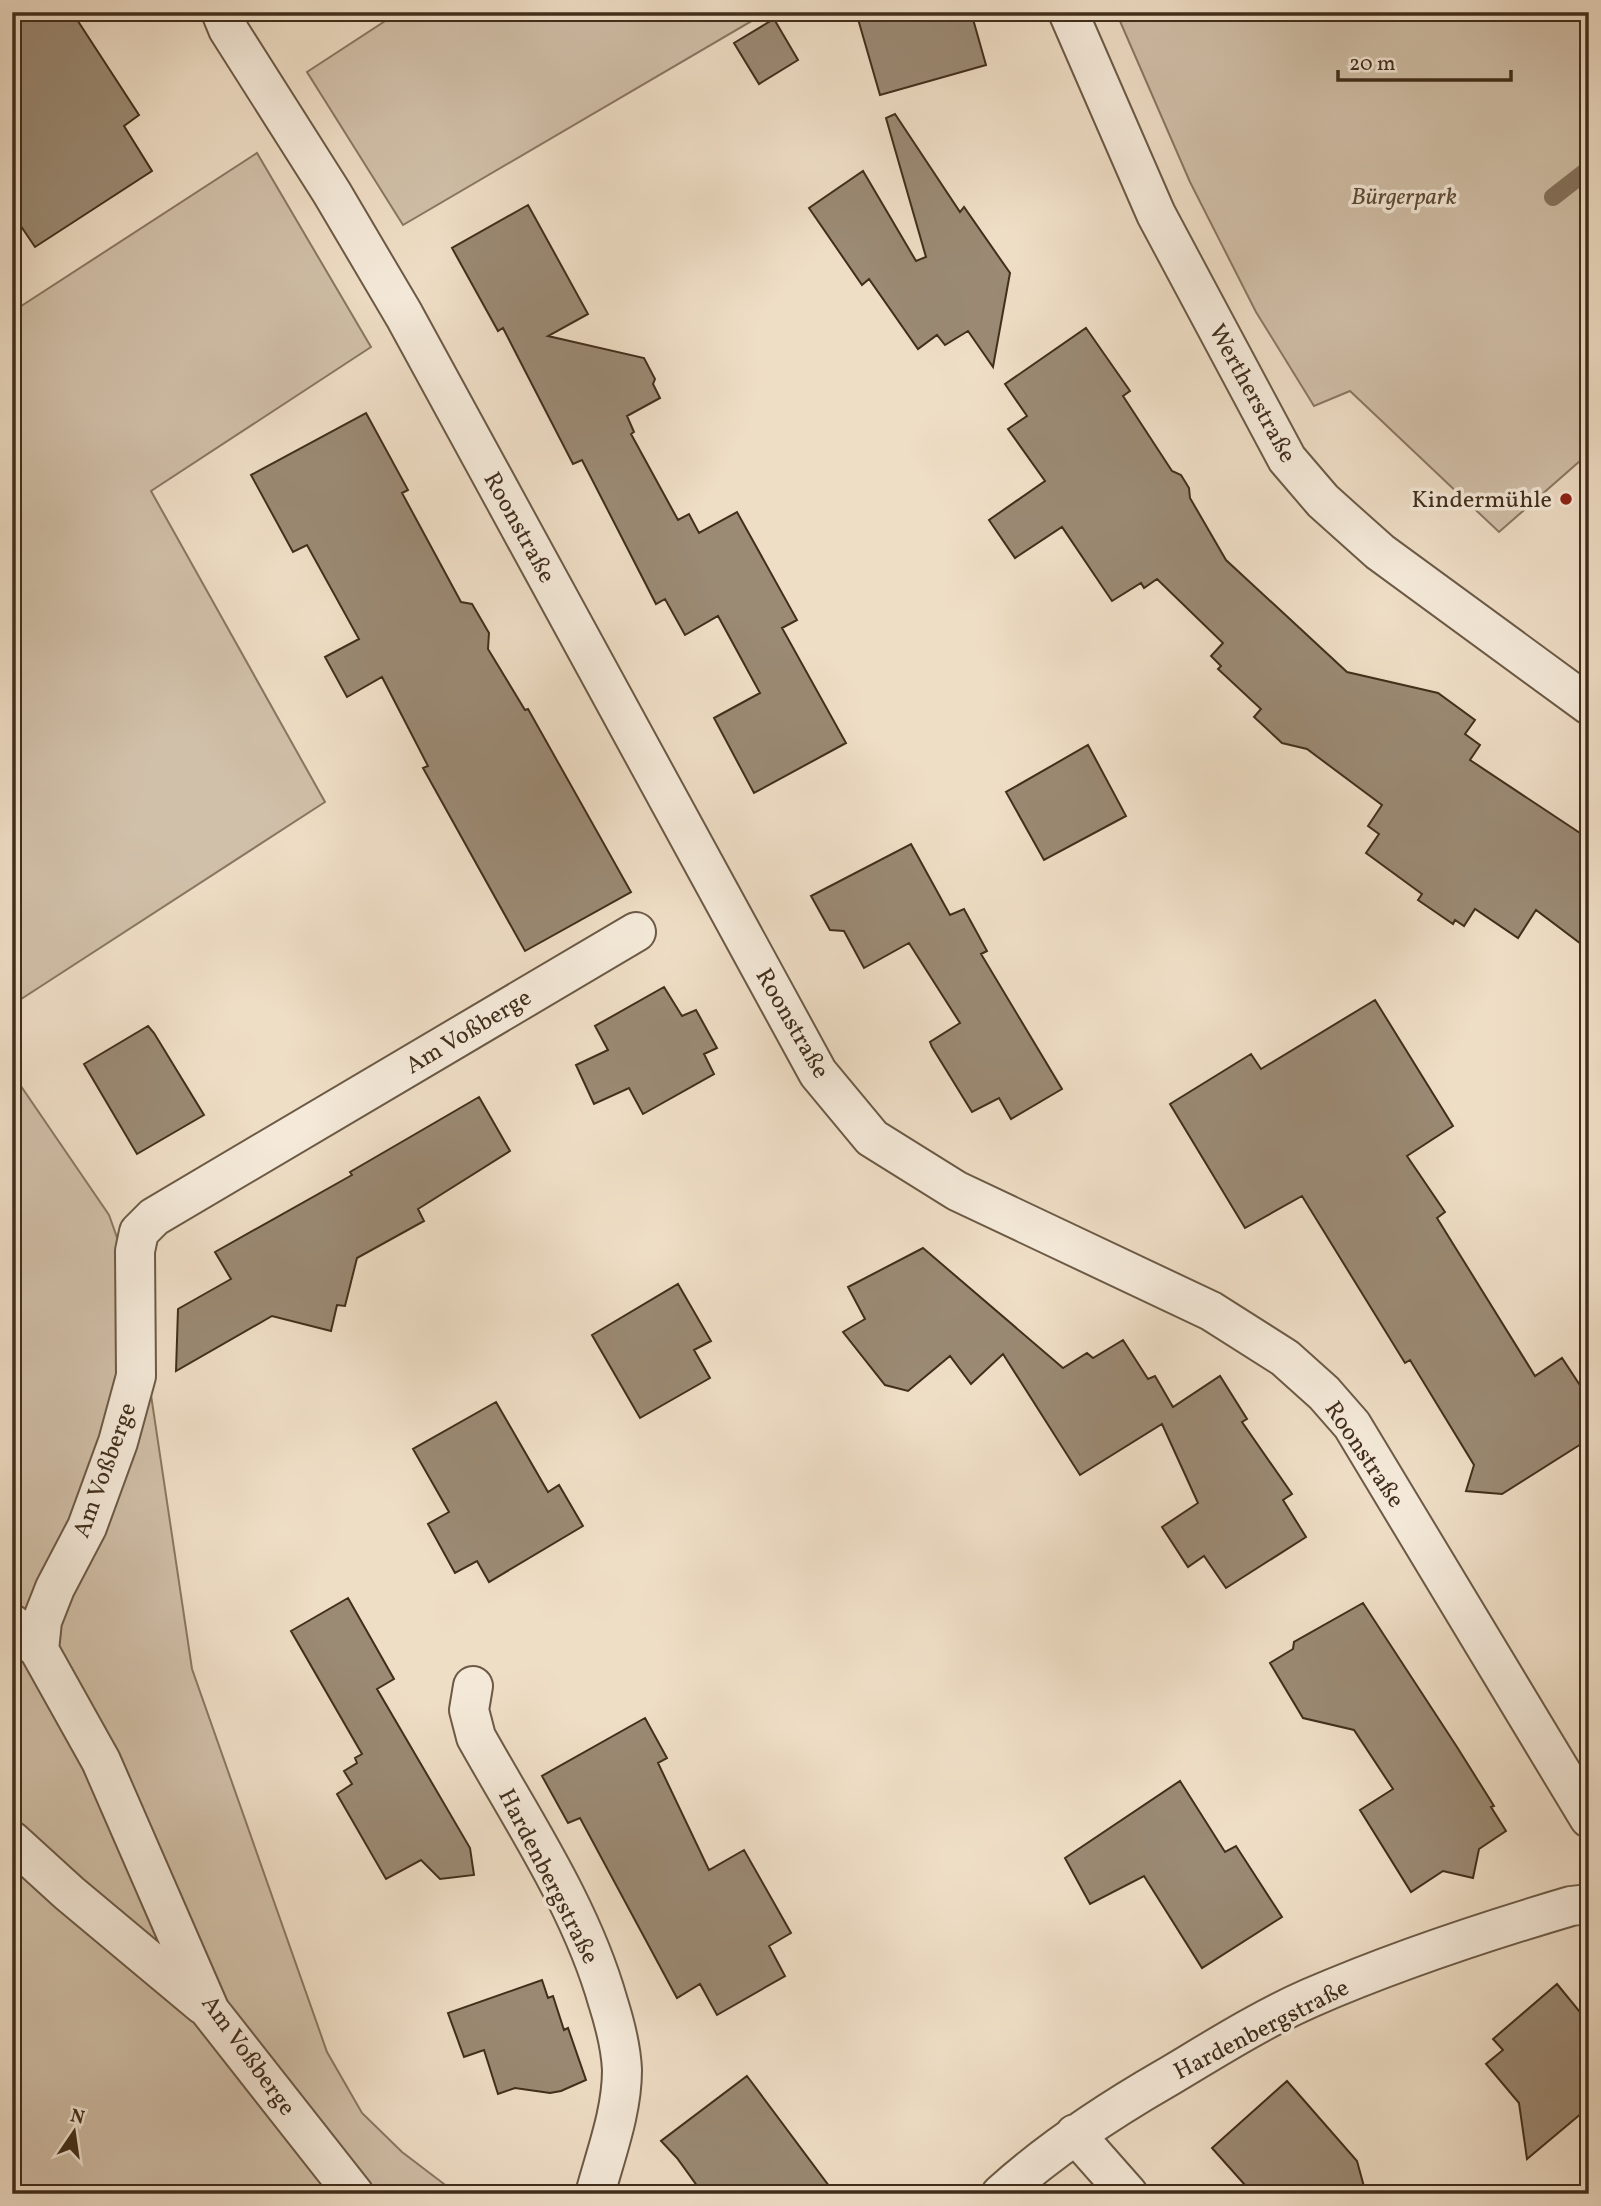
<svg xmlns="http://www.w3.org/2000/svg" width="1601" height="2206" viewBox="0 0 1601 2206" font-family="Vollkorn,serif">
	<rect width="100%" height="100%" fill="#efdec6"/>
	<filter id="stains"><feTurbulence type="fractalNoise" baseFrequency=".00286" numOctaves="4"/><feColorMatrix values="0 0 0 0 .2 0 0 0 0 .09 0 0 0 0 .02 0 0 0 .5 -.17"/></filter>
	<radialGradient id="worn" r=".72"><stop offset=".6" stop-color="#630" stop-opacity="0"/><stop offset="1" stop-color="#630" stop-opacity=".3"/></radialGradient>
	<path fill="#d1c0a9" stroke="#897762" stroke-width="2" d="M 399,12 L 767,12 L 403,225 L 307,72 Z
		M 1116,12 L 1589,12 L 1589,453 L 1499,532 L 1350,391 L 1314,406 L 1256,312 L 1190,182 Z
		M 257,153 L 371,347 L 151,491 L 325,802 L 12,1005 L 12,312 Z
		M 12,1073 L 109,1215 L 135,1288 L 192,1669 L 327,2052 L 362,2113 L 402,2152 L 444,2184 L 461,2194 L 12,2194 Z"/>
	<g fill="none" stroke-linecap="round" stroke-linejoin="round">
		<path stroke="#86745f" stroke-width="18" d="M 1553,197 L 1589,169"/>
	</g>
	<path fill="#9b8a74" stroke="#412e1b" stroke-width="2" d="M 12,12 L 72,12 L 139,115 L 124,126 L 152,171 L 35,247 L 12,213 Z
		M 856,12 L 971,12 L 986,65 L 880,95 Z
		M 774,19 L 798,60 L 759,84 L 734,43 Z
		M 895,114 L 960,212 L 964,207 L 1010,273 L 993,367 L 968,331 L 945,345 L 937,335 L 918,349 L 869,279 L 862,285 L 809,208 L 863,171 L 916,261 L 926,257 L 886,118 Z
		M 528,205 L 588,314 L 548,336 L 644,358 L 655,379 L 653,384 L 660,398 L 627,416 L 634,432 L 631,434 L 678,520 L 689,514 L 699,533 L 737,512 L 797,620 L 782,628 L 846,743 L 754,793 L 714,718 L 760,693 L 718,616 L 685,635 L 665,599 L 656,604 L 582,460 L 573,464 L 503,328 L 498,331 L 452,248 Z
		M 1086,328 L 1130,391 L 1123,396 L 1172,471 L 1181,475 L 1189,488 L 1190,498 L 1226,560 L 1347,672 L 1438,693 L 1475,720 L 1465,734 L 1480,745 L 1470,760 L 1589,839 L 1589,950 L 1536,910 L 1518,938 L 1475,909 L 1464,926 L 1455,920 L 1453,924 L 1418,900 L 1422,894 L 1366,853 L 1379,834 L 1368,826 L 1382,805 L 1307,749 L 1282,743 L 1254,717 L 1261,709 L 1218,669 L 1221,666 L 1211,656 L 1223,643 L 1157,579 L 1144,588 L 1141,583 L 1112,601 L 1062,527 L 1015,558 L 989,520 L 1045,481 L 1008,429 L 1027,416 L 1005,384 Z
		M 366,413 L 408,490 L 402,493 L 461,602 L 472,604 L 489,633 L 488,649 L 525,710 L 528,709 L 631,892 L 525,951 L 423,768 L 428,766 L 382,677 L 347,697 L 325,657 L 359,639 L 307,545 L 293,552 L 251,475 Z
		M 1088,745 L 1126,816 L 1044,860 L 1006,792 Z
		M 911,844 L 950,915 L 964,909 L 987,951 L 981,954 L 1062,1089 L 1011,1119 L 999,1098 L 972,1112 L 932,1047 L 930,1042 L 960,1023 L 909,943 L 864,968 L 844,931 L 830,930 L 811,896 Z
		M 664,987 L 682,1016 L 696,1010 L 717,1048 L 704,1054 L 714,1074 L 643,1114 L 629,1088 L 594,1104 L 576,1065 L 608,1050 L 595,1026 Z
		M 1375,1000 L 1453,1126 L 1407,1156 L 1445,1212 L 1437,1218 L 1535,1376 L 1562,1358 L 1589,1399 L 1589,1439 L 1502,1494 L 1466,1491 L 1474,1465 L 1410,1360 L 1405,1363 L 1302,1196 L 1245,1228 L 1170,1104 L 1251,1054 L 1261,1069 Z
		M 148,1026 L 154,1033 L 204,1115 L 137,1154 L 84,1064 Z
		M 479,1097 L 510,1151 L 418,1209 L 424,1221 L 357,1258 L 345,1306 L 337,1305 L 331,1331 L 272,1316 L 176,1371 L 178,1309 L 231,1279 L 215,1252 L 352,1175 L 350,1172 Z
		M 923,1248 L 1063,1368 L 1087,1353 L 1093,1358 L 1123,1340 L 1148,1379 L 1155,1376 L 1173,1407 L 1220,1376 L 1247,1419 L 1242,1422 L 1292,1494 L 1283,1500 L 1306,1537 L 1226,1588 L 1204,1556 L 1188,1567 L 1162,1527 L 1198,1503 L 1162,1424 L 1080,1475 L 1003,1354 L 971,1384 L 950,1356 L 908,1391 L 885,1385 L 843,1332 L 865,1319 L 848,1287 Z
		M 678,1284 L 711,1341 L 694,1350 L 710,1378 L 640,1418 L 592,1335 Z
		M 496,1402 L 548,1492 L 559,1485 L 583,1526 L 489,1582 L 477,1561 L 455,1573 L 428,1524 L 449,1512 L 413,1449 Z
		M 348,1598 L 394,1679 L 377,1689 L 470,1848 L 474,1875 L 440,1879 L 421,1860 L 386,1879 L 337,1794 L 352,1784 L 344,1771 L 357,1763 L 355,1758 L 362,1754 L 291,1631 Z
		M 1363,1603 L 1457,1747 L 1494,1806 L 1491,1807 L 1506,1831 L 1479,1849 L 1473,1878 L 1443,1871 L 1411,1892 L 1360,1810 L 1393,1789 L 1354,1730 L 1303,1718 L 1270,1663 L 1293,1649 L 1294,1642 Z
		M 645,1718 L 667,1758 L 658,1763 L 709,1870 L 744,1850 L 791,1933 L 769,1946 L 785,1976 L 717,2015 L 700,1984 L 677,1998 L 580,1818 L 568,1823 L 542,1776 Z
		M 1180,1781 L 1225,1852 L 1236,1846 L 1282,1917 L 1202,1968 L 1144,1876 L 1090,1904 L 1065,1858 Z
		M 542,1980 L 548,1998 L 553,1996 L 564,2030 L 568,2028 L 586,2080 L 561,2091 L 550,2093 L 515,2088 L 498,2094 L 484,2050 L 464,2057 L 448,2013 Z
		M 1557,1984 L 1589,2023 L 1589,2107 L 1527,2159 L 1519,2103 L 1486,2064 L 1503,2050 L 1493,2039 Z
		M 747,2076 L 835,2194 L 703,2194 L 677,2158 L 661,2141 Z
		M 1287,2081 L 1357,2161 L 1366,2194 L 1253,2194 L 1212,2148 Z"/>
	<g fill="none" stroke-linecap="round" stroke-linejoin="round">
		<g stroke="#6c5a46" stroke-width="42">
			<path id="minor" d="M 221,12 L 228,29 L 332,193 L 404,315 L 818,1073 L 872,1138 L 957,1191 L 1211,1311 L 1285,1358 L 1324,1393 L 1352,1425 L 1589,1818
				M 1068,12 L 1156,214 L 1287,459 L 1323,501 L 1380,552 L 1589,705
				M 12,1624 L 39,1650 L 101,1761 L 210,2011 L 354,2194
				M 39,1650 L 42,1621 L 55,1588 L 87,1527 L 118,1442 L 136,1376 L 135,1251 L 139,1232 L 154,1217 L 636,932
				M 473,1686 L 469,1710 L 476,1737 C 524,1823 581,1907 608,2002 C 615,2024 621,2047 622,2070 C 622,2112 606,2153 595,2194
				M 12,1841 L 69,1893 L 203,2005
				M 1075,2134 L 1128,2194
				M 1001,2194 C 1051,2149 1107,2112 1166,2078 C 1213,2050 1260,2020 1310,1998 C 1395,1961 1483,1932 1571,1906 L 1589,1904"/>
		</g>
		<use href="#minor" stroke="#f5eada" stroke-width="38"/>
	</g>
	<circle fill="#8f2418" stroke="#f5eada" stroke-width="2.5" cx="1566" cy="499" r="7"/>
	<g text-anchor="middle" stroke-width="7" stroke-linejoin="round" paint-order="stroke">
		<g font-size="24" font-style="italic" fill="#5e4b37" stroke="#f5eada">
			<text x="1404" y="204">Bürgerpark</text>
		</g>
		<g font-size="24" fill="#412e1b" stroke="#f5eada">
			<text transform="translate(1253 393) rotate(61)" y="8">Wertherstraße</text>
			<text transform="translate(520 527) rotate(61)" y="8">Roonstraße</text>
			<text transform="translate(793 1023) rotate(60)" y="8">Roonstraße</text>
			<text transform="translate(468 1031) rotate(-31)" y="8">Am Voßberge</text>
			<text transform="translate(1365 1454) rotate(56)" y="8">Roonstraße</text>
			<text transform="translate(104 1470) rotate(-70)" y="8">Am Voßberge</text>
			<text transform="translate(549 1876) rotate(63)" y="8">Hardenbergstraße</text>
			<text transform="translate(1261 2029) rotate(-27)" y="8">Hardenbergstraße</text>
			<text transform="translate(249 2055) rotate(54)" y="8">Am Voßberge</text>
		</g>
		<g font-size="24" fill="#412e1b" stroke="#f5eada" text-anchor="end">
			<text x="1552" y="507">Kindermühle</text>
		</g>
	</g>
	<rect width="1601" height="2206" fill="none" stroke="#efdec6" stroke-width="42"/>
	<rect x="14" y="14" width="1573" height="2178" fill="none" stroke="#412e1b" stroke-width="3.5"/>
	<rect x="21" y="21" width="1559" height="2164" fill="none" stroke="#412e1b" stroke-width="2"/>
	<g transform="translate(74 2132) rotate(13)" stroke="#f5eada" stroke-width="5" paint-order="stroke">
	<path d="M0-5L12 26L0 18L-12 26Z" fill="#412e1b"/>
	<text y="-10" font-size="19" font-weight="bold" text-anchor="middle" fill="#412e1b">N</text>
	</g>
	<path d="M1338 70v10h173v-10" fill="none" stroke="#412e1b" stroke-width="3.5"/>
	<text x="1349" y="70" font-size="21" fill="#412e1b" stroke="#f5eada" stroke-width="5" paint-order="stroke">20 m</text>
	<rect width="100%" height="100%" filter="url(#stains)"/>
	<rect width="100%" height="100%" fill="url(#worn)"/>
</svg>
